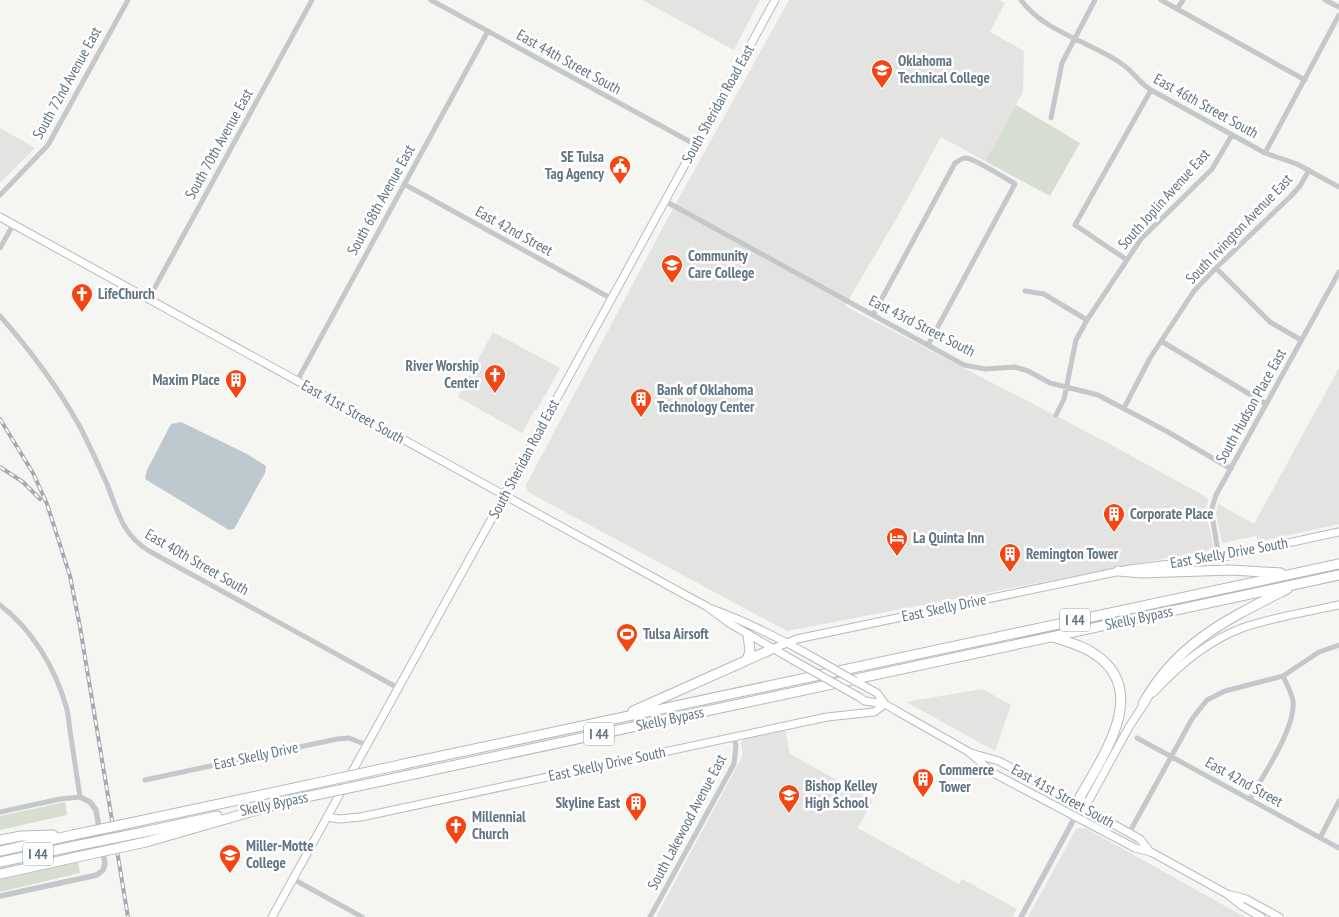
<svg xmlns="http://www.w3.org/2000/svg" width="1339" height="917" viewBox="0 0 1339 917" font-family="'PT Sans Narrow',sans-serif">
	<rect width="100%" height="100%" fill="#f5f5f1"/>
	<path fill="#e3e4e2" d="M 642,0 L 760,0 L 734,50 Z
		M 789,0 L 999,0 L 1005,3 L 990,32 L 1024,51 L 1023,92 L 985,161 L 941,137 L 899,214 L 845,306 L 1106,442 L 1208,498 L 1206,513 L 1214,549 L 787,631 L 528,492 L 526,485 L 670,214 Z
		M 0,128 L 35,148 L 0,183 Z
		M 493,332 L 560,368 L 537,410 L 534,411 L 522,433 L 458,397 Z
		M 1339,368 L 1339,524 L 1258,542 L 1256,536 L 1222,543 L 1216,514 L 1218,504 L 1254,524 Z
		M 982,689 L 1011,705 L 995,751 L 906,702 Z
		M 785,730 L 790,754 L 873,800 L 858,828 L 959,884 L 962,879 L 1017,909 L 1012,917 L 656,917 L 743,755 L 741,743 L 744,738 Z
		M 1080,828 L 1087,829 L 1245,917 L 1028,917 L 1076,829 Z"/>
	<path fill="#d6ddd1" d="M 1016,105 L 1080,143 L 1050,196 L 985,161 Z
		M 65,802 L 67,815 L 0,830 L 0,816 Z
		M 78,861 L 80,873 L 0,892 L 0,878 Z"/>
	<path fill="#bdc9ce" d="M 181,422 L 247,454 L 266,466 L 265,473 L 234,529 L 229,530 L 145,479 L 147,470 L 171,424 Z"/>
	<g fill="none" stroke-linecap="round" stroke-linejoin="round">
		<g stroke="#b6bcc0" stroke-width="9">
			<path id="secondary" d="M 0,217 L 689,597 L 706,606 L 729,623 L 793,660
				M 712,609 C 747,622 779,638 811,656
				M 772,649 L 797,639 L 1130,569 L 1219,558 L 1339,532
				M 855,681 L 877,693 L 885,704
				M 1153,693 C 1178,666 1207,641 1242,628 C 1273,617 1307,612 1339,605
				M 859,697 L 865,701 L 885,704 L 895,710 L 969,752 L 993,773 L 1135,848 L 1151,852 L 1227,894 L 1242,906 L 1261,917
				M 971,753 L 999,761 L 1081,806 L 1140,839 L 1150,852
				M 1081,806 L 1089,800 L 1129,727 L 1146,701
				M 327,817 L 339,819 L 361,817 L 827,717 L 874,712 L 885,704
				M 1231,895 L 1246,899 L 1279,917
				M 272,917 L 497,509 L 510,484 L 775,0"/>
		</g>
		<g stroke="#b6babd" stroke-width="11">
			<path id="motorway" d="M 1118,571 L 1142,573 L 1231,570 L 1281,573
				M 1053,637 C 1068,642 1084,646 1096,655 C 1150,692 1102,757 1080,797 L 1081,806
				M 747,660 L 750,651 L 748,635
				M 1143,704 C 1176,643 1228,619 1287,589
				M 633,711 L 772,649
				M 404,764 L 1339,564
				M 386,780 L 1339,575
				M 121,825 L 308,785
				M 144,832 L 217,816
				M 0,840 L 21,836 L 53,835
				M 146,842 L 292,800
				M 0,851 L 73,835
				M 0,862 L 75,846
				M 0,874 L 77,857"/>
		</g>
		<path stroke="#c4c8cb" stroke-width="5" d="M 431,0 L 696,145
			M 1021,0 C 1044,32 1091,42 1122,64 C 1133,71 1139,83 1151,90 L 1265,153 L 1297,164 L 1339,187
			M 1161,0 L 1305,80
			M 1325,0 L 1339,7
			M 1177,9 L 1183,0
			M 1051,118 L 1062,63 L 1095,0
			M 1265,153 L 1339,15
			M 404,184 L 612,299
			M 0,195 L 48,145 L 128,0
			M 665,201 L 964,365 L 985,369 L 1015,367 L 1028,371 L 1050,383 L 1098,395 L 1168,432 L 1231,469
			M 0,248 L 13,225
			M 1127,260 L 1075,225 L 1151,90
			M 1216,268 L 1270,322 L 1301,340
			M 1025,291 L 1044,294 L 1087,320
			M 148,300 L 312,0
			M 873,315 L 955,163 C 959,161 961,158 966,158 C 975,159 1005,178 1015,184 L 928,345
			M 0,316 C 30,350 57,386 79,425 C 89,444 98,464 107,484 C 118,512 122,534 149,551 L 398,688
			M 1161,341 L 1266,404
			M 297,381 L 488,31
			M 1124,408 L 1150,358 L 1194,291 L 1216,268 L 1292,195 L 1300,186 L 1309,170
			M 1056,415 L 1064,399 L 1076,340 L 1087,320 L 1141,239 L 1212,169 L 1232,135
			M 1219,558 L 1212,515 L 1212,508 L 1216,495 L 1339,272
			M 0,605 C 32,629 55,668 66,706 C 69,716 69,727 71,737 C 74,757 77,777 80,797 L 60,799 L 0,812
			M 1137,738 L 1339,848
			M 145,780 L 337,739 L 349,738 L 367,745
			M 1250,799 C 1263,775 1296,728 1293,701 C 1291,692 1287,684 1283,676
			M 1129,833 L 1192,719 L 1207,700 L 1225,691 L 1283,676 L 1319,652 L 1339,645
			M 1320,838 L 1339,801
			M 293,879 L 362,917
			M 650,917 L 734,764 L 736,746 L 734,736"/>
		<path stroke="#c4c8cb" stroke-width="5.5" d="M 0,896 L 97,875 L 103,870 L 105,864 L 96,810 L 90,802 L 80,797
			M 1021,917 L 1081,806"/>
		<use href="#secondary" stroke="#fff" stroke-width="7"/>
		<use href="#motorway" stroke="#fff" stroke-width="9"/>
		<g stroke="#a4aab0" stroke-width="4">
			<path id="rail" d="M 0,419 L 33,473 L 47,504 L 70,576 L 80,627 L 128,917
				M 0,467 L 23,482 L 40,499"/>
		</g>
		<use href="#rail" stroke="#fff" stroke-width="2" stroke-dasharray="5.5" stroke-linecap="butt"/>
		<g stroke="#b6bcc0" stroke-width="9" stroke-linecap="butt">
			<path id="secondary-bridge" d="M 811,656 L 855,681
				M 793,660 L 859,697"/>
		</g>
		<g stroke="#b6babd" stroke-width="11" stroke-linecap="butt">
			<path id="motorway-bridge" d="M 308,785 L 404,764
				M 292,800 L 386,780
				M 73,835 L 121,825
				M 75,846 L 144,832
				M 77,857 L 146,842"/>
		</g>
		<use href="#secondary-bridge" stroke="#fff" stroke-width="7"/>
		<use href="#motorway-bridge" stroke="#fff" stroke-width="9"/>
	</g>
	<defs>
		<g id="university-pin" transform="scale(1.125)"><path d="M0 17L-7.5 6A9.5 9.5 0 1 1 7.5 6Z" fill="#f24714" stroke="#fff"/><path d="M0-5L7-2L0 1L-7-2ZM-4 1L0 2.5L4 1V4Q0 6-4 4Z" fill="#fff"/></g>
		<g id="civic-pin" transform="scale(1.125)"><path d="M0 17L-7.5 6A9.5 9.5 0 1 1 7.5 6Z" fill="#f24714" stroke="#fff"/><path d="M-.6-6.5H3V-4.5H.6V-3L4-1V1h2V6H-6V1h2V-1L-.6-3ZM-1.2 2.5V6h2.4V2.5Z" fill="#fff"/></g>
		<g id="church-pin" transform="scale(1.125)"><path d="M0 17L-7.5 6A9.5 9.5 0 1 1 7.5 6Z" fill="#f24714" stroke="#fff"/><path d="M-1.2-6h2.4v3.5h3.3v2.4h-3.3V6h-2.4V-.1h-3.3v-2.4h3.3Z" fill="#fff"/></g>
		<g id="building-pin" transform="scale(1.125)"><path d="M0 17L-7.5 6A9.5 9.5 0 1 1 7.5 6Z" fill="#f24714" stroke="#fff"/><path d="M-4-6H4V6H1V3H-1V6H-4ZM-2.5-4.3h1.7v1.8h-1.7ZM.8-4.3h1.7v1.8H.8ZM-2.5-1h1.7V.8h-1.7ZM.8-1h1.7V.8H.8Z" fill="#fff"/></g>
		<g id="hotel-pin" transform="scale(1.125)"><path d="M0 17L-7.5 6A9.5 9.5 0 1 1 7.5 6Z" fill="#f24714" stroke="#fff"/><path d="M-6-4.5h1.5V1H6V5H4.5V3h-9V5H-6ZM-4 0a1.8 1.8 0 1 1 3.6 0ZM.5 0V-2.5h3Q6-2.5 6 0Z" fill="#fff"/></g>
		<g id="stadium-pin" transform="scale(1.125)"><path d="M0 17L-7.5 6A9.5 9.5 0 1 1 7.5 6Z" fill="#f24714" stroke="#fff"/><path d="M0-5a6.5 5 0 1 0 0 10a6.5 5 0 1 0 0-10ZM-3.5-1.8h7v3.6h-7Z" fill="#fff"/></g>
		<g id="school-pin" transform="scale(1.125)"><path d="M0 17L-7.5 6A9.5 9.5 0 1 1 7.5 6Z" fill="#f24714" stroke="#fff"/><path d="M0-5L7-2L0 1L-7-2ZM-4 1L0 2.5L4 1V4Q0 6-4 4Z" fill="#fff"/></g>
	</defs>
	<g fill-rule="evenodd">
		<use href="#university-pin" x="882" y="70"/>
		<use href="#civic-pin" x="620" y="166"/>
		<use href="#university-pin" x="672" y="265"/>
		<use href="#church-pin" x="82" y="294"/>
		<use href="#church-pin" x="495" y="375"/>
		<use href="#building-pin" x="236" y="380"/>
		<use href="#building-pin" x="641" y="399"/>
		<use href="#building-pin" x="1114" y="514"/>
		<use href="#hotel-pin" x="897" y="538"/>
		<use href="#building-pin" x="1010" y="554"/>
		<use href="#stadium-pin" x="627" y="634"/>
		<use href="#building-pin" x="923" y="779"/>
		<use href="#school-pin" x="789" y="795"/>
		<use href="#building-pin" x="636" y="803"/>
		<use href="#church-pin" x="456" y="826"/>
		<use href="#university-pin" x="230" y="855"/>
	</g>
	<g text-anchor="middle" stroke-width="5" stroke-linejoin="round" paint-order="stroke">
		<g fill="#fff" stroke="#909eaa" stroke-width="1">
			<rect x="1060" y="608.5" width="30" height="23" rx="4"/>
			<rect x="584" y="722.5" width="30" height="23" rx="4"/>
			<rect x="23" y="842.5" width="30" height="23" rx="4"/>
		</g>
		<g font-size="14" font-weight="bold" fill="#617585">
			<text x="1075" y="625">I 44</text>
			<text x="599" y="739">I 44</text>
			<text x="38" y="859">I 44</text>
		</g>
		<g font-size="15" font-weight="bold" fill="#617585" stroke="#fff" text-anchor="start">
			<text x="898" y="66">Oklahoma<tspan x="898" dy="17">Technical College</tspan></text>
			<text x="604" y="162" text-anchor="end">SE Tulsa<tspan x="604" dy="17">Tag Agency</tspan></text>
			<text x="688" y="261">Community<tspan x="688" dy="17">Care College</tspan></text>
			<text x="98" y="299">LifeChurch</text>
			<text x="479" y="371" text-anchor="end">River Worship<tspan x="479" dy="17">Center</tspan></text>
			<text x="220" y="385" text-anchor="end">Maxim Place</text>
			<text x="657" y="395">Bank of Oklahoma<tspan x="657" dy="17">Technology Center</tspan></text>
			<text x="1130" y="519">Corporate Place</text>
			<text x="913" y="543">La Quinta Inn</text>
			<text x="1026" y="559">Remington Tower</text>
			<text x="643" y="639">Tulsa Airsoft</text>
			<text x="939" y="775">Commerce<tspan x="939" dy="17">Tower</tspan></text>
			<text x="805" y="791">Bishop Kelley<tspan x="805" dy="17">High School</tspan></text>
			<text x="620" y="808" text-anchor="end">Skyline East</text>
			<text x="472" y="822">Millennial<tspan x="472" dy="17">Church</tspan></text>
			<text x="246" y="851">Miller-Motte<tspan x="246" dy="17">College</tspan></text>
		</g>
		<g font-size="15" fill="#617585" stroke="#fff">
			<text transform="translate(569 62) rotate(29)" y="5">East 44th Street South</text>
			<text transform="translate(67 83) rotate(-61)" y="5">South 72nd Avenue East</text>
			<text transform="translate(718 104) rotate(-61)" y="5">South Sheridan Road East</text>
			<text transform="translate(1206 106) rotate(29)" y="5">East 46th Street South</text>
			<text transform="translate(219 144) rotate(-61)" y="5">South 70th Avenue East</text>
			<text transform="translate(1164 199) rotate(-48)" y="5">South Joplin Avenue East</text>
			<text transform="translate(381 200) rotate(-61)" y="5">South 68th Avenue East</text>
			<text transform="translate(1239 229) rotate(-46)" y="5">South Irvington Avenue East</text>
			<text transform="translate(514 231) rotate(29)" y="5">East 42nd Street</text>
			<text transform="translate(922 326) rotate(27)" y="5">East 43rd Street South</text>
			<text transform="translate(1251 406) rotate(-61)" y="5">South Hudson Place East</text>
			<text transform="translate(353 412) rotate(29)" y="5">East 41st Street South</text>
			<text transform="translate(524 459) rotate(-62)" y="5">South Sheridan Road East</text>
			<text transform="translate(1229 553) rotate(-10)" y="5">East Skelly Drive South</text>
			<text transform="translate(197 562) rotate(30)" y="5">East 40th Street South</text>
			<text transform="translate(944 608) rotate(-12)" y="5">East Skelly Drive</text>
			<text transform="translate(1139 618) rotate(-12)" y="5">Skelly Bypass</text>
			<text transform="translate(670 719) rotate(-12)" y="5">Skelly Bypass</text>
			<text transform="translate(256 756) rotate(-12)" y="5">East Skelly Drive</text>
			<text transform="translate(607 764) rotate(-12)" y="5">East Skelly Drive South</text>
			<text transform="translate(1244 782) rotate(29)" y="5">East 42nd Street</text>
			<text transform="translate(1063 796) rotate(29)" y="5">East 41st Street South</text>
			<text transform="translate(274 804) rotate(-12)" y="5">Skelly Bypass</text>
			<text transform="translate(687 822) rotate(-62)" y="5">South Lakewood Avenue East</text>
		</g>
	</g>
</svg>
